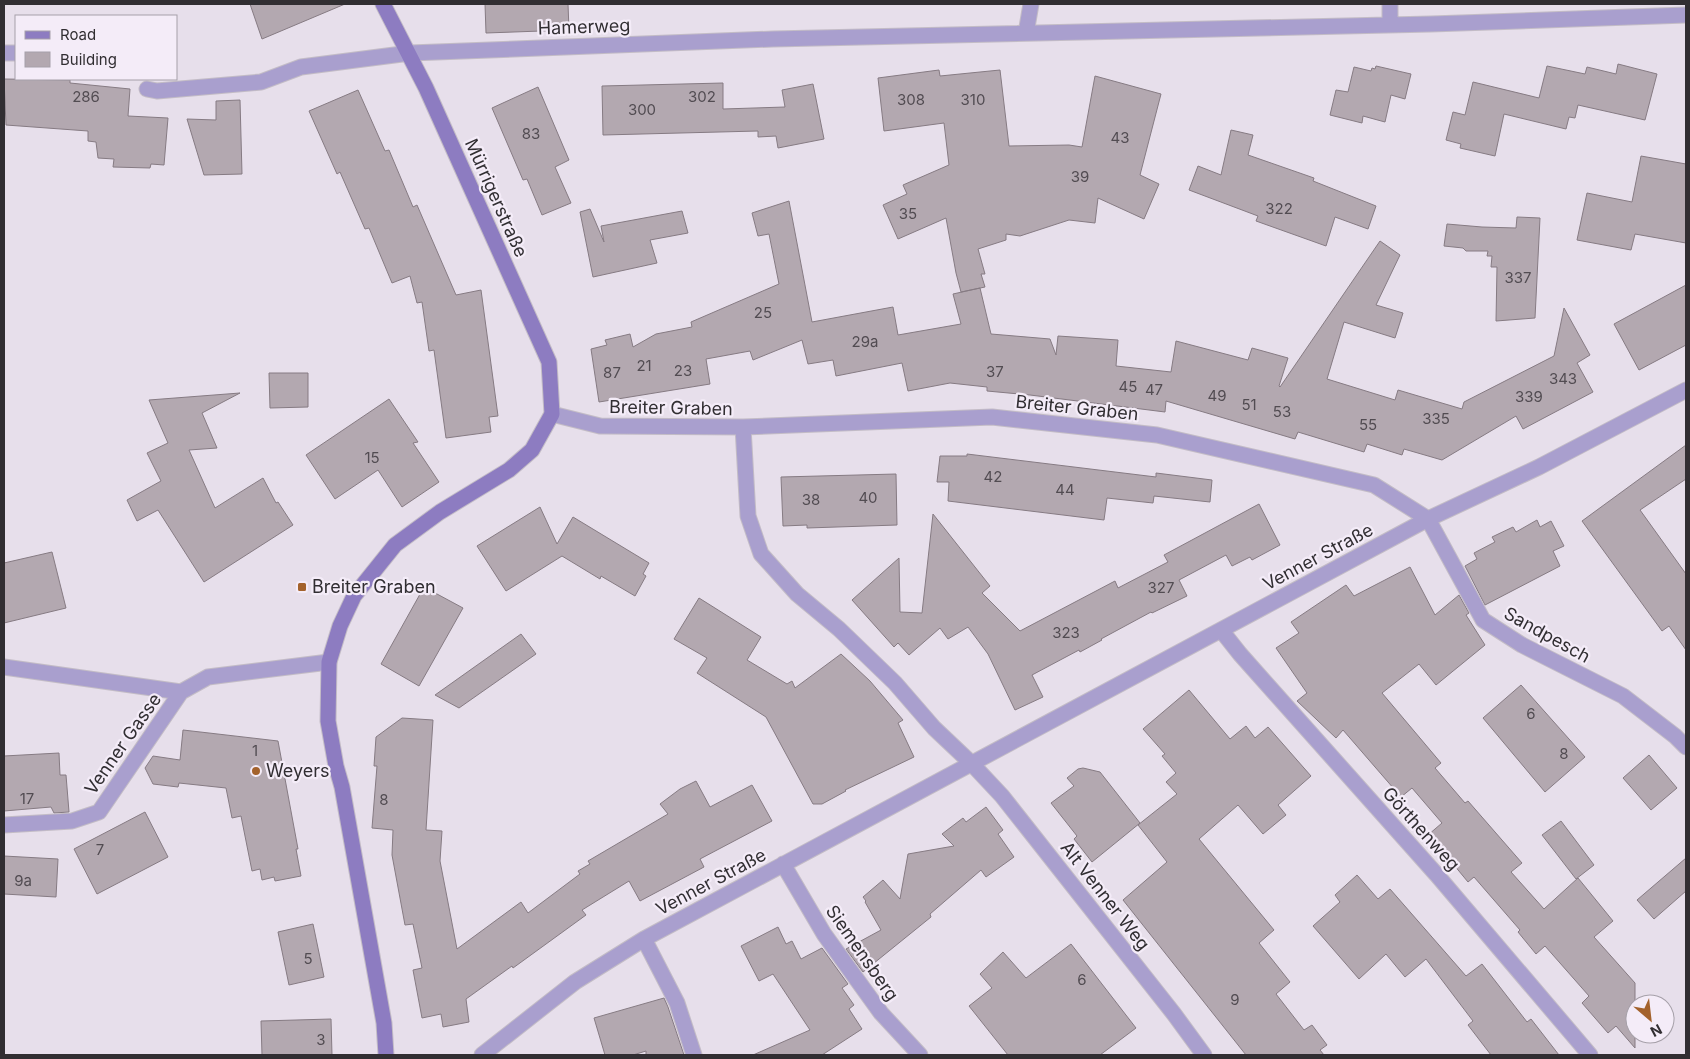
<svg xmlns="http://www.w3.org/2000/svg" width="1690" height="1059" viewBox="0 0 1690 1059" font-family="Inter,sans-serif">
	<rect width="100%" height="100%" fill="#e7dfeb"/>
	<path fill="#b3a8b0" stroke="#867b83" d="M 250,4 L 345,4 L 262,39 Z
		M 485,4 L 568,4 L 569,30 L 486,33 Z
		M 1618,64 L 1657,74 L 1645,120 L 1578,105 L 1575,118 L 1569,117 L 1566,129 L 1504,114 L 1495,156 L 1460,148 L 1461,144 L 1446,140 L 1453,112 L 1465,115 L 1473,82 L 1539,98 L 1547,66 L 1585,74 L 1587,67 L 1616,74 Z
		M 1376,66 L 1411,74 L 1405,99 L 1391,95 L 1385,122 L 1363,116 L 1362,123 L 1330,115 L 1336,90 L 1348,92 L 1354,67 L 1371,71 L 1372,68 L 1375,69 Z
		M 939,70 L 940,76 L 1000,70 L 1009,146 L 1069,145 L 1082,147 L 1095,76 L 1161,94 L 1140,175 L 1159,184 L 1144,219 L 1098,198 L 1095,223 L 1069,220 L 1020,236 L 1006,234 L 1006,240 L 978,249 L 985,274 L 981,274 L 985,287 L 961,292 L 956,273 L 946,218 L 898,239 L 883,205 L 907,194 L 903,185 L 949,165 L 944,123 L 884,131 L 878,78 Z
		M 4,79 L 70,80 L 70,83 L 130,89 L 128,116 L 168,118 L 164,165 L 151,164 L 150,168 L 113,167 L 114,159 L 98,158 L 96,142 L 88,141 L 88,131 L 6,125 Z
		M 723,83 L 723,109 L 785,107 L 782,90 L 813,84 L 824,139 L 778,148 L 776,136 L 758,137 L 758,131 L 603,135 L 602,86 Z
		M 538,87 L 569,160 L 555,167 L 571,203 L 542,215 L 527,179 L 523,180 L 492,108 Z
		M 358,90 L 385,151 L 389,150 L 413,207 L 417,205 L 456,295 L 481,290 L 498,416 L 489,417 L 491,432 L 446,438 L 434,350 L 429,351 L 422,302 L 417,303 L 410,276 L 392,283 L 369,228 L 365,229 L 340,172 L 337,174 L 309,111 Z
		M 240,100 L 242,174 L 204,175 L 187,119 L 216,120 L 216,101 Z
		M 1231,130 L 1253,135 L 1248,155 L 1314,178 L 1313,181 L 1376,206 L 1368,229 L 1335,217 L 1326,246 L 1256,221 L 1258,216 L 1189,190 L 1198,166 L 1221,175 Z
		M 1641,156 L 1686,164 L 1686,243 L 1635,234 L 1631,250 L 1577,240 L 1587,193 L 1632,202 Z
		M 789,201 L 812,322 L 893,307 L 898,335 L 961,324 L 953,294 L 980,288 L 991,334 L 1050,339 L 1056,355 L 1058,336 L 1118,340 L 1116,366 L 1171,372 L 1176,341 L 1248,360 L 1252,348 L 1288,358 L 1279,386 L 1280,387 L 1380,241 L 1400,255 L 1376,305 L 1403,313 L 1395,338 L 1344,322 L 1327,379 L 1395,400 L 1398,390 L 1462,409 L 1464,402 L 1554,356 L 1564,308 L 1590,355 L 1577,363 L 1593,392 L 1523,429 L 1516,416 L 1442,460 L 1404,449 L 1402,455 L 1367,444 L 1364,452 L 1298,432 L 1295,439 L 1166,401 L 1165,412 L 1030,395 L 987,391 L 987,387 L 950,383 L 908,391 L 902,363 L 836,376 L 833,360 L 808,364 L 802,340 L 753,360 L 750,351 L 706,359 L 710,384 L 599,402 L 591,349 L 607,345 L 605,340 L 630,334 L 633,347 L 656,334 L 692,327 L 691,322 L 779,284 L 769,234 L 758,236 L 752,213 Z
		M 590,209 L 604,242 L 601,226 L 682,211 L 688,233 L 650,240 L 657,263 L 593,277 L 580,212 Z
		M 1517,217 L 1540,218 L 1535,318 L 1496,321 L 1497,267 L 1491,267 L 1492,256 L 1487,256 L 1488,251 L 1466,251 L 1463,248 L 1444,246 L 1447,224 L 1482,227 L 1516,228 Z
		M 1686,285 L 1686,345 L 1639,370 L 1614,324 Z
		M 269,373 L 308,373 L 308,407 L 270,408 Z
		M 240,393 L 202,413 L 217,448 L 189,450 L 215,508 L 263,478 L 276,503 L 278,502 L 293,525 L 204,582 L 158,510 L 137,521 L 127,500 L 161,481 L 147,453 L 168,443 L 149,400 Z
		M 389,399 L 418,442 L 413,443 L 439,482 L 402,507 L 378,470 L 335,499 L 306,455 Z
		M 1686,445 L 1686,479 L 1640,510 L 1686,574 L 1686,650 L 1669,626 L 1662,631 L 1582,521 Z
		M 967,454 L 1156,477 L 1156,473 L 1212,480 L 1210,502 L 1154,496 L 1153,503 L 1107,498 L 1104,520 L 948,501 L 949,482 L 937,482 L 940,456 L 967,456 Z
		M 896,474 L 897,525 L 807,528 L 807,525 L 783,526 L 781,477 Z
		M 1259,504 L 1280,545 L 1252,560 L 1250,557 L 1232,566 L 1226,555 L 1179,580 L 1187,596 L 1152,613 L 1151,612 L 1101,639 L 1102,640 L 1080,652 L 1079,650 L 1032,675 L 1043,697 L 1015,710 L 988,654 L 968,627 L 948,639 L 940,628 L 909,655 L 898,643 L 894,647 L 852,600 L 899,558 L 900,612 L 922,613 L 933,514 L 990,586 L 982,593 L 1020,631 L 1115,581 L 1118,588 L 1168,562 L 1164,555 Z
		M 540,507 L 557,544 L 573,517 L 649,563 L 643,574 L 646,576 L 635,596 L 601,576 L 600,579 L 562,556 L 506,591 L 477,546 Z
		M 1537,520 L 1540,527 L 1551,521 L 1564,546 L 1553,551 L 1560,566 L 1485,605 L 1465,566 L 1477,559 L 1474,553 L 1495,542 L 1492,537 L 1513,527 L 1516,532 Z
		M 52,552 L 66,608 L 4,623 L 4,563 Z
		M 1410,567 L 1435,615 L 1459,595 L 1469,613 L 1466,615 L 1485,645 L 1436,685 L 1419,664 L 1382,693 L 1441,763 L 1435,768 L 1465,803 L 1468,801 L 1522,863 L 1511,872 L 1544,909 L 1578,878 L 1613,921 L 1594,937 L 1635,983 L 1635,1048 L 1616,1026 L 1608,1033 L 1582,1003 L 1589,996 L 1545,946 L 1536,954 L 1518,932 L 1520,930 L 1474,877 L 1468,882 L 1449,859 L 1428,835 L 1442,823 L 1412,788 L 1401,797 L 1343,730 L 1336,738 L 1297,701 L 1307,693 L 1276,648 L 1299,633 L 1291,622 L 1346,585 L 1354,596 Z
		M 424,587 L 463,608 L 419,686 L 381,664 Z
		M 699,598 L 761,637 L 747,660 L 787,684 L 792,681 L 795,688 L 841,654 L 870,681 L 903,720 L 898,723 L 914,757 L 845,790 L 846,791 L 822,804 L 813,804 L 766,717 L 697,673 L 707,658 L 674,639 Z
		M 521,634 L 536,654 L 459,708 L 435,695 Z
		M 1521,685 L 1585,757 L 1545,792 L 1483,718 Z
		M 1189,690 L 1230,739 L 1246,726 L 1255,738 L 1268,727 L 1311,776 L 1278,805 L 1286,815 L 1263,834 L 1238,805 L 1199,839 L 1274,930 L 1259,943 L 1290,982 L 1276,994 L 1304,1030 L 1312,1025 L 1327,1045 L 1320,1050 L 1324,1055 L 1246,1055 L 1123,900 L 1167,862 L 1138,825 L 1177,794 L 1166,782 L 1176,773 L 1162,756 L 1165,754 L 1143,729 Z
		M 402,718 L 433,720 L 426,830 L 442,831 L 440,861 L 457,949 L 521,902 L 528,913 L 580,874 L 578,871 L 590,864 L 588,861 L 668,814 L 660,804 L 680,789 L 696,781 L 710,807 L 752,785 L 772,821 L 700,859 L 704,867 L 640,901 L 629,881 L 582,910 L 586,915 L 513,968 L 512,966 L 466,999 L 469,1022 L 443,1027 L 441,1014 L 422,1018 L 413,970 L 422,968 L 413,924 L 405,925 L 392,855 L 393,830 L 372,828 L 377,766 L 374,766 L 376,737 Z
		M 183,730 L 278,741 L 298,849 L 296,849 L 301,876 L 275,881 L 274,877 L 262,880 L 260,869 L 252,871 L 241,816 L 232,818 L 226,788 L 179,783 L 178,787 L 153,784 L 145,768 L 153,756 L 180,760 Z
		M 59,753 L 60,775 L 66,775 L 69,812 L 54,813 L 51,807 L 4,811 L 4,756 Z
		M 1649,755 L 1677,788 L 1651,810 L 1623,778 Z
		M 1083,768 L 1100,772 L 1140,823 L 1092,862 L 1074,839 L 1077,836 L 1051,803 L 1074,786 L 1067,778 L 1078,769 Z
		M 986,807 L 1003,830 L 998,834 L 1014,857 L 986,877 L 981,870 L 930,914 L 931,917 L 863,972 L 846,949 L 881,930 L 865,902 L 866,901 L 863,897 L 883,880 L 900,899 L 908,854 L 954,846 L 942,834 L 963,818 L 966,822 Z
		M 145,812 L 168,857 L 97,894 L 74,849 Z
		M 1561,821 L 1594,865 L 1576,879 L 1542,835 Z
		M 4,856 L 58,859 L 56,897 L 4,894 Z
		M 1686,858 L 1686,891 L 1654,919 L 1637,900 Z
		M 1357,875 L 1378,899 L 1390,889 L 1466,976 L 1482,964 L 1527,1022 L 1531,1019 L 1559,1055 L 1491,1055 L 1468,1025 L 1473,1021 L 1426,959 L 1405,977 L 1386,954 L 1359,979 L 1313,926 L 1340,902 L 1335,895 Z
		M 313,924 L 324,977 L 289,985 L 278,932 Z
		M 778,927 L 786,944 L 792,941 L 801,959 L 822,948 L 848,984 L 842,988 L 854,1005 L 849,1009 L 862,1029 L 822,1055 L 753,1055 L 810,1030 L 773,974 L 759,981 L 741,946 Z
		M 1071,944 L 1136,1028 L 1100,1055 L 1008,1055 L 969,1006 L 992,988 L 980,974 L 1003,952 L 1026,978 Z
		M 664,998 L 668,1007 L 684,1055 L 646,1055 L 646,1051 L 633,1055 L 605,1055 L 594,1018 Z
		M 331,1019 L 332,1055 L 262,1055 L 261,1021 Z"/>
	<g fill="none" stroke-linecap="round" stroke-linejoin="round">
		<g stroke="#c3bcc6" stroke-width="17">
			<path id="street" d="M 1390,4 L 1390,25
				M 1026,33 L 1031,4
				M 4,53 L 16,53
				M 147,89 L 157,91 L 261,82 L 301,67 L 410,53 L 773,39 L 1431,24 L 1686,15
				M 552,414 L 600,426 L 743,427 L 992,417 L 1157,435 L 1374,485 L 1428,519 L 1483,620 L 1522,645 L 1623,696 L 1675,736 L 1686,747
				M 743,427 L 748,516 L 761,554 L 797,594 L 839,629 L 895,683 L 934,728 L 972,764 L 1002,796 L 1174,1014 L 1204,1055
				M 1221,630 L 1240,654 L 1436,874 L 1590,1055
				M 4,667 L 181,692
				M 4,825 L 72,821 L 99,812 L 181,692 L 208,677 L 329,662
				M 783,864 L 824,934 L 881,1013 L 920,1055
				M 644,939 L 677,1003 L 694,1055
				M 482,1055 L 575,982 L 644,939 L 1428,519 L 1539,467 L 1686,390"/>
		</g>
		<g stroke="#c3bcc6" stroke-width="17">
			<path id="secondary" d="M 383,4 L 426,88 L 549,362 L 552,414 L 532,450 L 509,470 L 440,512 L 395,545 L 354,596 L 340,626 L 329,662 L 328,721 L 336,766 L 342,787 L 384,1023 L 386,1055"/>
		</g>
		<use href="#street" stroke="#a99fce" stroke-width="15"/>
		<use href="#secondary" stroke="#8d7cc1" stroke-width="15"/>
	</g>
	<g fill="#a3622c" stroke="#f4ecf8" stroke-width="2">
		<rect x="297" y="582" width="10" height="10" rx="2.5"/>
		<circle cx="256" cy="771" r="5"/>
	</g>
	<g text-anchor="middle" stroke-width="4.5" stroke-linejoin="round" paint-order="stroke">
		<g font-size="15" fill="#524c52">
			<text x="86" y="102">286</text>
			<text x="702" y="102">302</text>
			<text x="911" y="105">308</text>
			<text x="973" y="105">310</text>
			<text x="642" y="115">300</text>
			<text x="531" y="139">83</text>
			<text x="1120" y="143">43</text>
			<text x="1080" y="182">39</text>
			<text x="1279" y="214">322</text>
			<text x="908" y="219">35</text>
			<text x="1518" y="283">337</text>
			<text x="763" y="318">25</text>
			<text x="865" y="347">29a</text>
			<text x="644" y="371">21</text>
			<text x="683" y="376">23</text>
			<text x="995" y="377">37</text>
			<text x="612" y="378">87</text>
			<text x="1563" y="384">343</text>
			<text x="1128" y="392">45</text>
			<text x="1154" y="395">47</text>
			<text x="1217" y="401">49</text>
			<text x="1529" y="402">339</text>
			<text x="1249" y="410">51</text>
			<text x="1282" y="417">53</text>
			<text x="1436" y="424">335</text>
			<text x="1368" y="430">55</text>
			<text x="372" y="463">15</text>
			<text x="993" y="482">42</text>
			<text x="1065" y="495">44</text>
			<text x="868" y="503">40</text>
			<text x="811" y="505">38</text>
			<text x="1161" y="593">327</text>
			<text x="1066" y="638">323</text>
			<text x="1531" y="719">6</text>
			<text x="255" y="756">1</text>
			<text x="1564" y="759">8</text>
			<text x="27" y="804">17</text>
			<text x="384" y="805">8</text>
			<text x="100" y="855">7</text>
			<text x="23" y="886">9a</text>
			<text x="308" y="964">5</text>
			<text x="1082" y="985">6</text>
			<text x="1235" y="1005">9</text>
			<text x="321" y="1045">3</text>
		</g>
		<g font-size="18" fill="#312e32" stroke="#f4ecf8">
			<text transform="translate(584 27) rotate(-2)" y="6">Hamerweg</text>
			<text transform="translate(496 198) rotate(66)" y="6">Mürrigerstraße</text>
			<text transform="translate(671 408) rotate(1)" y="6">Breiter Graben</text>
			<text transform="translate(1077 408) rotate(6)" y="6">Breiter Graben</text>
			<text transform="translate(1318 557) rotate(-28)" y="6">Venner Straße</text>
			<text transform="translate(1547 635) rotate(29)" y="6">Sandpesch</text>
			<text transform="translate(123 744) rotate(-55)" y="6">Venner Gasse</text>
			<text transform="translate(1421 829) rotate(48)" y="6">Görthenweg</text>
			<text transform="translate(711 882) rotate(-28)" y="6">Venner Straße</text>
			<text transform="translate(1105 896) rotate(52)" y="6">Alt Venner Weg</text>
			<text transform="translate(862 953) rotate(55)" y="6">Siemensberg</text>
		</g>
		<g font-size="18" fill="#312e32" stroke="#f4ecf8" text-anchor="start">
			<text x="312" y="593">Breiter Graben</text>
			<text x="266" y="777">Weyers</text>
		</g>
	</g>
	<rect width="1690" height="1059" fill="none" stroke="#312e32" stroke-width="10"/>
	<rect x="15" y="15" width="162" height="65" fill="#f4ecf8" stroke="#a6a0a9"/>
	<rect x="25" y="31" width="25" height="8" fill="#8d7cc1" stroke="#a6a0a9"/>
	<text x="60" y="40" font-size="15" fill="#312e32">Road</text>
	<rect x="25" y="52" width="25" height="15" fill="#b3a8b0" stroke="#a6a0a9"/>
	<text x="60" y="65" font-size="15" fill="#312e32">Building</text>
	<g transform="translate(1650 1019) rotate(152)"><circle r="24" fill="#f4ecf8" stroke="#a6a0a9"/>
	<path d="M0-4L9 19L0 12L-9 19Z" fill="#a3622c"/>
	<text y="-8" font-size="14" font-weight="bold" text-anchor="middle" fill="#312e32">N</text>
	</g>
</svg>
